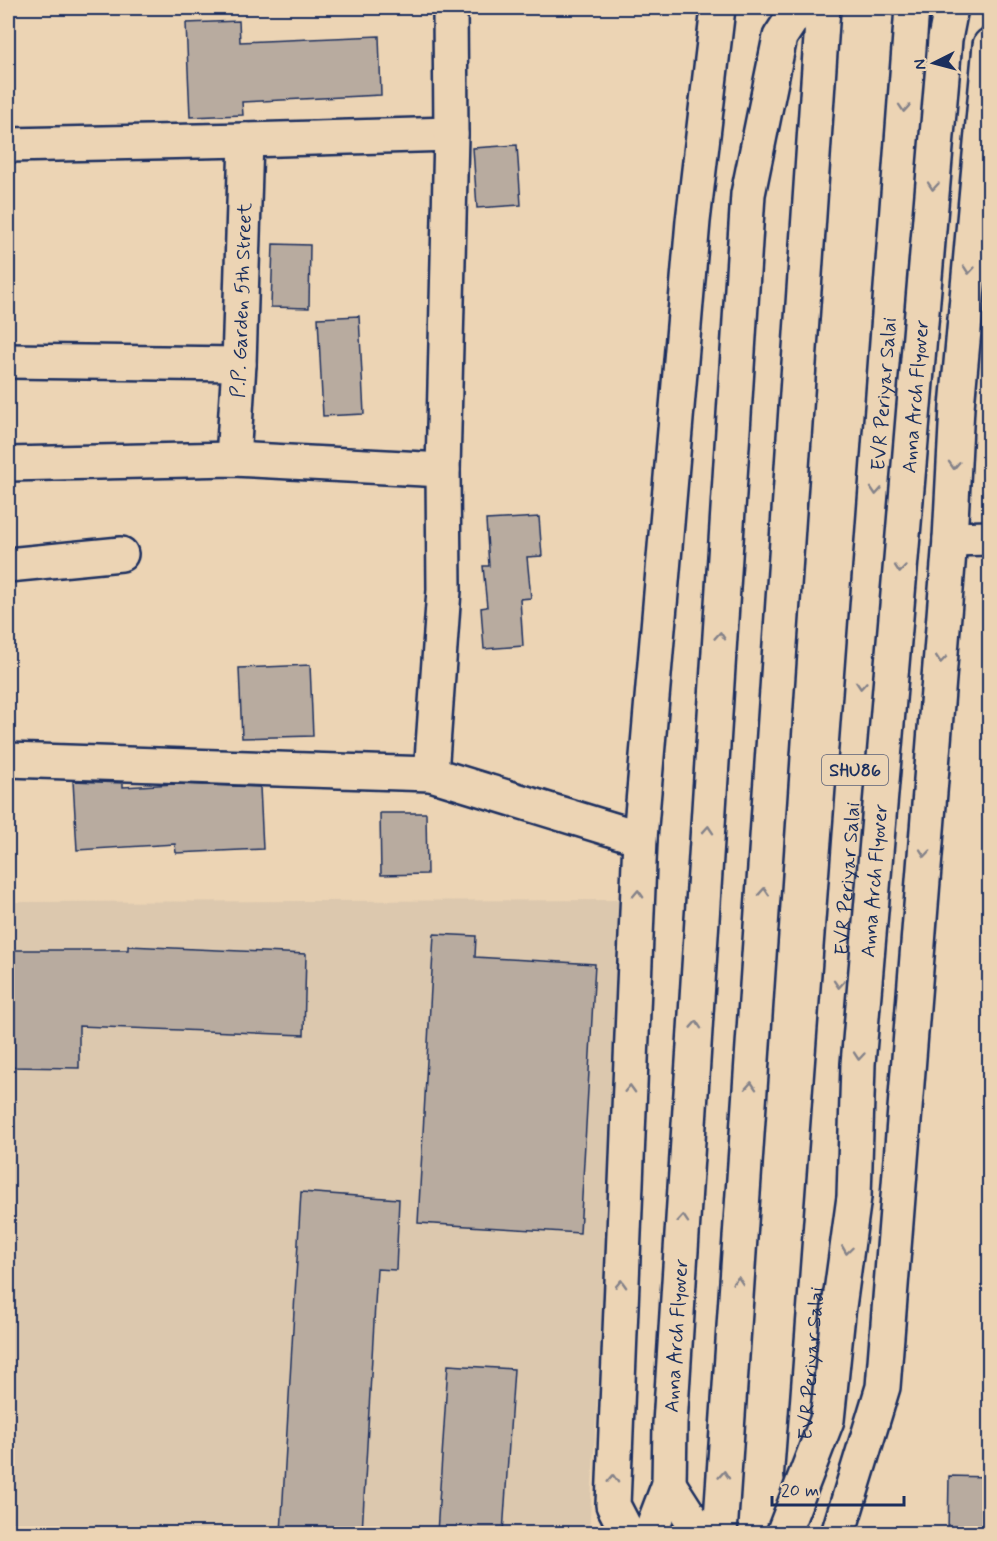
<svg xmlns="http://www.w3.org/2000/svg" width="997" height="1541" viewBox="0 0 997 1541" font-family="Mynerve,sans-serif">
	<rect width="100%" height="100%" fill="#ecd4b4"/>
	<filter id="ink" filterUnits="userSpaceOnUse"><feTurbulence type="fractalNoise" baseFrequency=".0167" numOctaves="2"/><feDisplacementMap in="SourceGraphic" scale="12" xChannelSelector="R" yChannelSelector="G"/><feConvolveMatrix kernelMatrix="1 2 1 2 8 2 1 2 1" color-interpolation-filters="sRGB"/></filter>
	<g filter="url(#ink)">
		<path fill="#dcc8ae" d="M 628,900 L 589,1533 L 8,1533 L 8,902 Z"/>
		<path fill="#b8ab9f" stroke="#1b2f5e" stroke-width="1.5" d="M 239,21 L 240,42 L 379,36 L 381,95 L 242,102 L 243,115 L 190,117 L 186,23 Z
			M 517,145 L 521,205 L 477,208 L 473,148 Z
			M 273,244 L 310,245 L 309,308 L 271,307 Z
			M 359,316 L 364,414 L 323,416 L 318,318 Z
			M 539,517 L 542,556 L 527,557 L 531,598 L 520,599 L 523,646 L 484,649 L 481,608 L 487,607 L 483,566 L 489,566 L 486,520 Z
			M 310,665 L 313,736 L 242,738 L 239,668 Z
			M 73,781 L 123,783 L 123,787 L 175,784 L 260,787 L 263,849 L 176,853 L 175,844 L 77,850 Z
			M 380,813 L 426,813 L 427,874 L 381,875 Z
			M 434,934 L 476,936 L 475,957 L 595,964 L 580,1233 L 418,1223 Z
			M 128,946 L 306,954 L 304,1035 L 79,1026 L 79,1068 L 8,1067 L 8,950 L 128,950 Z
			M 301,1192 L 399,1199 L 396,1270 L 377,1269 L 362,1533 L 281,1533 Z
			M 448,1365 L 514,1369 L 503,1533 L 437,1533 Z
			M 949,1476 L 990,1477 L 990,1533 L 948,1533 Z"/>
		<g fill="none" stroke-linecap="round" stroke-linejoin="round">
			<g stroke="#1b2f5e" stroke-width="38">
				<g id="minor">
					<path d="M 8,145 L 246,140 L 451,134"/>
					<path d="M 8,361 L 239,364"/>
					<path id="s1" d="M 233,459 L 239,364 L 246,140"/>
					<path d="M 8,464 L 233,459 L 443,470"/>
					<path d="M 950,539 L 990,538"/>
					<path d="M 8,565 L 121,554"/>
					<path d="M 8,760 L 431,774 L 640,838"/>
					<path d="M 431,774 L 444,590 L 443,470 L 451,134 L 450,8"/>
				</g>
			</g>
			<g stroke="#1b2f5e" stroke-width="38">
				<g id="major">
					<path d="M 943,65 L 945,39 L 951,8"/>
					<path id="s2" d="M 802,1475 L 912,8"/>
					<path d="M 669,1484 L 701,1534"/>
					<path d="M 628,1534 L 613,1505 L 640,838 L 693,221 L 718,8"/>
					<path id="s3" d="M 650,1534 L 669,1484 L 670,1424 L 748,194 L 780,37 L 799,8"/>
					<path d="M 720,1534 L 823,8"/>
					<path d="M 838,1534 L 883,1387 L 950,539 L 957,407 L 990,45"/>
				</g>
			</g>
			<use href="#minor" stroke="#ecd4b4" stroke-width="33"/>
			<use href="#major" stroke="#ecd4b4" stroke-width="33"/>
			<g stroke="#1b2f5e" stroke-width="38" stroke-linecap="butt">
				<g id="major-bridge">
					<path id="s4" d="M 783,1534 L 827,1420 L 838,1314 L 854,1197 L 858,1064 L 943,65"/>
				</g>
			</g>
			<use href="#major-bridge" stroke="#ecd4b4" stroke-width="33"/>
		</g>
		<defs><path id="oneway-chevron" d="M-2-3.5L2.5 0L-2 3.5" fill="none" stroke-width="1.6" stroke-linecap="round" stroke-linejoin="round" transform="scale(1.5)"/></defs>
		<g stroke="#848289">
			<use href="#oneway-chevron" transform="translate(904 108) rotate(94)"/>
			<use href="#oneway-chevron" transform="translate(933 186) rotate(95)"/>
			<use href="#oneway-chevron" transform="translate(969 270) rotate(95)"/>
			<use href="#oneway-chevron" transform="translate(954 465) rotate(93)"/>
			<use href="#oneway-chevron" transform="translate(876 491) rotate(94)"/>
			<use href="#oneway-chevron" transform="translate(900 569) rotate(95)"/>
			<use href="#oneway-chevron" transform="translate(720 636) rotate(-86)"/>
			<use href="#oneway-chevron" transform="translate(941 659) rotate(95)"/>
			<use href="#oneway-chevron" transform="translate(861 685) rotate(94)"/>
			<use href="#oneway-chevron" transform="translate(708 830) rotate(-86)"/>
			<use href="#oneway-chevron" transform="translate(925 853) rotate(95)"/>
			<use href="#oneway-chevron" transform="translate(764 892) rotate(-86)"/>
			<use href="#oneway-chevron" transform="translate(638 894) rotate(-88)"/>
			<use href="#oneway-chevron" transform="translate(839 984) rotate(94)"/>
			<use href="#oneway-chevron" transform="translate(696 1025) rotate(-86)"/>
			<use href="#oneway-chevron" transform="translate(859 1056) rotate(95)"/>
			<use href="#oneway-chevron" transform="translate(751 1086) rotate(-86)"/>
			<use href="#oneway-chevron" transform="translate(630 1089) rotate(-88)"/>
			<use href="#oneway-chevron" transform="translate(683 1219) rotate(-86)"/>
			<use href="#oneway-chevron" transform="translate(847 1250) rotate(98)"/>
			<use href="#oneway-chevron" transform="translate(738 1281) rotate(-86)"/>
			<use href="#oneway-chevron" transform="translate(621 1284) rotate(-88)"/>
			<use href="#oneway-chevron" transform="translate(724 1475) rotate(-86)"/>
			<use href="#oneway-chevron" transform="translate(613 1479) rotate(-88)"/>
		</g>
	</g>
	<g text-anchor="middle" stroke-width="6" stroke-linejoin="round" paint-order="stroke">
		<rect fill="#ecd4b4" stroke="#5a6078" stroke-width="1.5" x="822" y="755" width="66" height="30" rx="4.5"/>
		<g font-size="18" font-weight="bold" fill="#1b2f5e">
			<text x="855" y="776">SHU86</text>
		</g>
		<g font-size="20" fill="#1b2f5e" stroke="#ecd4b4">
			<text dy="7" stroke="none"><textPath href="#s1" startOffset="159">P.P. Garden 5th Street</textPath></text>
			<text dy="7" stroke="none"><textPath href="#s2" startOffset="1084">EVR Periyar Salai</textPath></text>
			<text dy="7" stroke="none"><textPath href="#s4" startOffset="1150">Anna Arch Flyover</textPath></text>
			<text dy="7" stroke="none"><textPath href="#s2" startOffset="598">EVR Periyar Salai</textPath></text>
			<text dy="7" stroke="none"><textPath href="#s4" startOffset="664">Anna Arch Flyover</textPath></text>
			<text dy="7" stroke="none"><textPath href="#s3" startOffset="202">Anna Arch Flyover</textPath></text>
			<text dy="7" stroke="none"><textPath href="#s2" startOffset="112">EVR Periyar Salai</textPath></text>
		</g>
	</g>
	<rect width="997" height="1541" fill="none" stroke="#ecd4b4" stroke-width="30"/>
	<rect x="15" y="15" width="967" height="1511" fill="none" stroke="#1b2f5e" stroke-width="2" filter="url(#ink)"/>
	<g transform="translate(934 63) rotate(264)" stroke="#ecd4b4" stroke-width="4.5" paint-order="stroke">
	<path d="M0-4.5L10 22L0 15L-10 22Z" fill="#1b2f5e"/>
	<text y="-9" font-size="16" font-weight="bold" text-anchor="middle" fill="#1b2f5e">N</text>
	</g>
	<path d="M772 1496v9h132v-9" fill="none" stroke="#1b2f5e" stroke-width="3"/>
	<text x="781" y="1496" font-size="18" fill="#1b2f5e" stroke="#ecd4b4" stroke-width="4.5" paint-order="stroke">20 m</text>
</svg>
